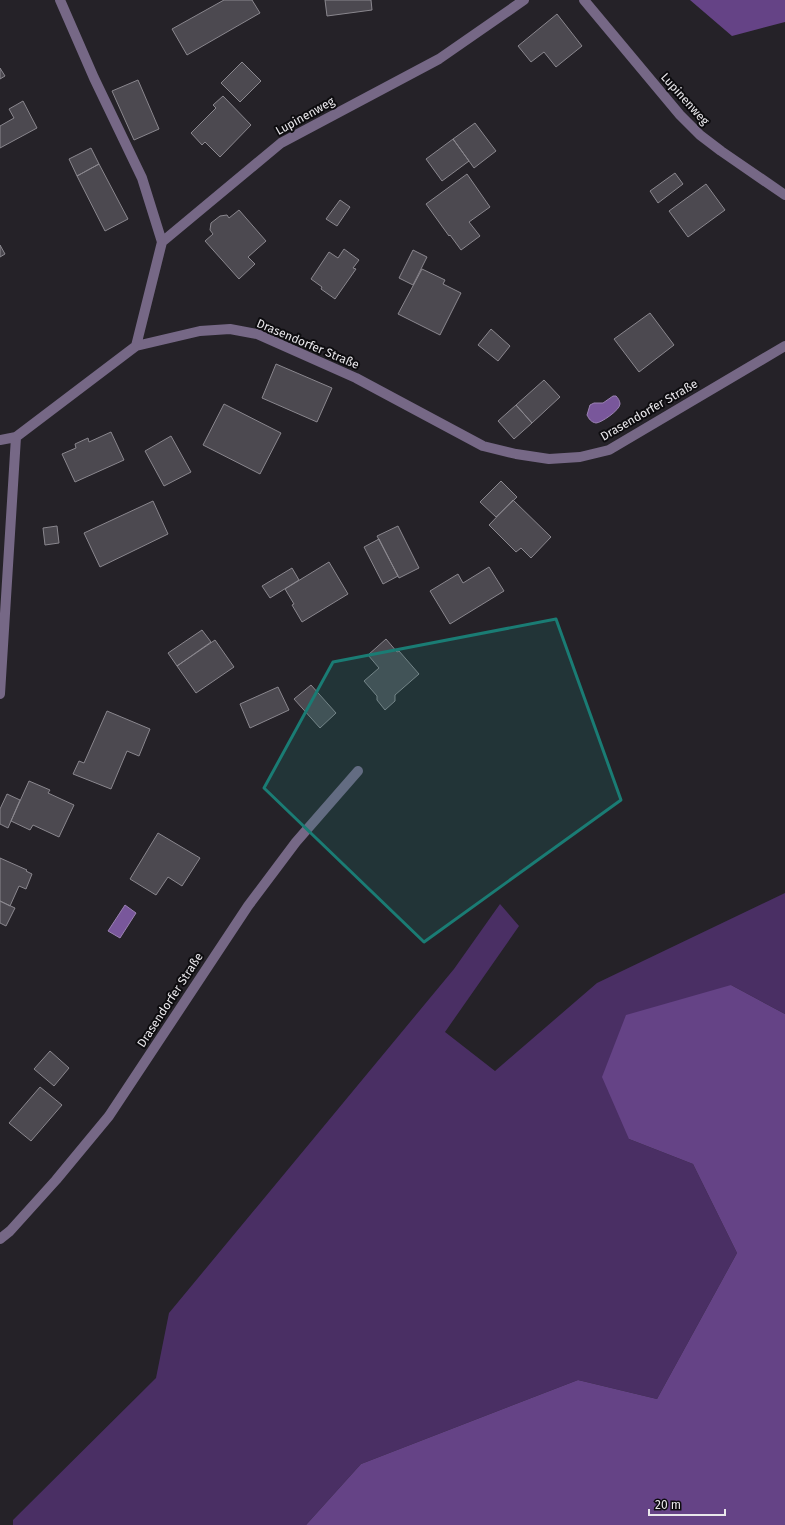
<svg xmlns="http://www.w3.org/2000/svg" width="785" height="1525" viewBox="0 0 785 1525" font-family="'Fira Sans',sans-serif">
	<rect width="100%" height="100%" fill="#252228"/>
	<path fill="#4a2f64" d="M 785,893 L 785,1014 L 731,985 L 629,1139 L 693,1164 L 737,1253 L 657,1399 L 578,1380 L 361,1464 L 306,1525 L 13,1525 L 13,1520 L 156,1378 L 169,1313 L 454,969 L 500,904 L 519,926 L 445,1032 L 495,1071 L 597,983 Z"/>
	<path fill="#654386" d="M 690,0 L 785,0 L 785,22 L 732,36 Z
		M 731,985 L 785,1014 L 785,1525 L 306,1525 L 361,1464 L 578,1380 L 657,1399 L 737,1253 L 693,1164 L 629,1139 L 602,1077 L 626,1015 Z"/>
	<path fill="#79579b" stroke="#9b82b3" d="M 613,396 L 616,396 C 618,398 620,401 620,404 C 620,410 601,423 596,423 C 591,422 589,419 587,415 L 590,405 L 594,403 L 603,403 Z
		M 125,905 L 136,913 L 120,938 L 108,931 Z"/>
	<path fill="#4c4950" stroke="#8a878e" d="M 224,0 L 252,0 L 260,13 L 187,55 L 172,29 Z
		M 325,0 L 371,0 L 372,10 L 327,16 Z
		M 557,14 L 582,46 L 556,67 L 544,52 L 531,62 L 518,46 Z
		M 242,62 L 261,81 L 240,102 L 221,83 Z
		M 0,68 L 5,76 L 0,79 Z
		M 138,80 L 159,129 L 134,140 L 112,91 Z
		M 223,96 L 251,125 L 220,157 L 205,142 L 202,145 L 191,133 L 216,108 L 213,105 Z
		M 23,101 L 37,128 L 0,148 L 0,126 L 14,118 L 9,109 Z
		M 475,123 L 496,151 L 474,168 L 453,139 Z
		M 453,139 L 469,161 L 442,181 L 426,159 Z
		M 91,148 L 99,164 L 77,176 L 69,159 Z
		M 99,164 L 128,219 L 105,231 L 77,176 Z
		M 675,173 L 683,184 L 658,203 L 650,191 Z
		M 467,174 L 490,207 L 469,222 L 480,236 L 461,250 L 450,235 L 449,236 L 426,204 Z
		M 706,184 L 725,210 L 688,237 L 669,211 Z
		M 340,200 L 350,207 L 337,226 L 326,219 Z
		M 239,210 L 266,241 L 248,257 L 255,264 L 239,279 L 205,241 L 213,234 L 210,230 L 211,223 L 220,216 L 227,215 L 229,218 Z
		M 0,245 L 5,254 L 0,257 Z
		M 344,249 L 359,260 L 353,268 L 356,269 L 335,299 L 321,289 L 322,287 L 311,279 L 329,252 L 338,258 Z
		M 413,250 L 427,257 L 413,285 L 399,278 Z
		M 422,269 L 445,280 L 443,284 L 461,293 L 440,335 L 398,314 Z
		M 650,313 L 674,345 L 639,372 L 614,339 Z
		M 491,329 L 510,346 L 498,361 L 478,345 Z
		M 276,364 L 332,388 L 317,422 L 262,398 Z
		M 544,380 L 560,397 L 532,423 L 516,405 Z
		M 224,404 L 281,433 L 260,474 L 203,445 Z
		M 516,405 L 532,423 L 514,439 L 498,421 Z
		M 111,432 L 124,460 L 75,482 L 62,454 L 76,448 L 75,444 L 88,438 L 89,442 Z
		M 171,436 L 191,472 L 164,486 L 145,451 Z
		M 501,481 L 517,497 L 496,517 L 480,502 Z
		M 513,500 L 551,537 L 531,558 L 521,548 L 516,552 L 489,525 Z
		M 153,501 L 168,534 L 100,567 L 84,533 Z
		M 57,526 L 59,543 L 45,545 L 43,528 Z
		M 398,526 L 419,568 L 399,578 L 377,536 Z
		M 379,539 L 398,576 L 383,584 L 364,547 Z
		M 329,562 L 348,594 L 302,622 L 292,605 L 294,604 L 285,589 Z
		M 489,567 L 504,591 L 450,624 L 430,591 L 458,574 L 463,583 Z
		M 292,568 L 299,580 L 270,598 L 262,586 Z
		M 202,630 L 211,642 L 177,666 L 168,653 Z
		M 386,639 L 397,652 L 399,651 L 419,674 L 395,695 L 395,701 L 385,710 L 377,700 L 377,696 L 364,681 L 379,668 L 368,655 Z
		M 215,640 L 234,667 L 196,693 L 177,666 Z
		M 311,685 L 336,713 L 320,728 L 294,699 Z
		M 278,687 L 289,710 L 250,728 L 240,704 Z
		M 107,711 L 150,729 L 139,756 L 127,751 L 111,789 L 73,774 L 79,761 L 84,763 Z
		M 29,781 L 50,790 L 48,793 L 74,805 L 59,837 L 33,825 L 30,830 L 11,821 Z
		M 7,794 L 20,800 L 8,828 L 0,824 L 0,809 Z
		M 158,833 L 200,858 L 182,886 L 168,877 L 156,895 L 130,879 Z
		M 0,858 L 27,870 L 26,871 L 32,874 L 26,889 L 19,886 L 10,906 L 0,901 Z
		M 0,901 L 15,908 L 6,926 L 0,923 Z
		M 50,1051 L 69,1068 L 54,1086 L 34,1069 Z
		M 40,1087 L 62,1105 L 31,1141 L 9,1123 Z"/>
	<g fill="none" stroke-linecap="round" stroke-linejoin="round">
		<path stroke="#766886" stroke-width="10" d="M 60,0 L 94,78 L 142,178 L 162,242
			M 584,0 L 680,115 L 700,135 L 721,151 L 785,195
			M 136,346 L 162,242 L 281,143 L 439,59 L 524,0
			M 0,440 L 16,437 L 136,346 L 200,331 L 230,329 L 257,334 L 356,378 L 483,446 L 516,454 L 549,459 L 580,457 L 609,450 L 785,346
			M 0,694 L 16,437
			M 0,1239 L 10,1231 L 56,1180 L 109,1116 L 248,906 L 296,842 L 358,771"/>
	</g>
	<path fill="#1a7c74" fill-opacity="0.2" stroke="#1a7c74" stroke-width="3" stroke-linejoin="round" d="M 556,619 L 621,800 L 424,942 L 264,788 L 333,662 Z"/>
	<g text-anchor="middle" stroke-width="4" stroke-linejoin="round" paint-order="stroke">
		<g font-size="12" fill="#e9e7eb" stroke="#0d0c0f">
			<text transform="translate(685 99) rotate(48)" y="4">Lupinenweg</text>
			<text transform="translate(305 116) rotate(-29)" y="4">Lupinenweg</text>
			<text transform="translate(308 344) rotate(23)" y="4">Drasendorfer Straße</text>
			<text transform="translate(649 410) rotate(-30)" y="4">Drasendorfer Straße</text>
			<text transform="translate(170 1000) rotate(-57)" y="4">Drasendorfer Straße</text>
		</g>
	</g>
	<path d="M649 1509v6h76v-6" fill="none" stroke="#e9e7eb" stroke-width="2"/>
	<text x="655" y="1509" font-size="12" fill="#e9e7eb" stroke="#0d0c0f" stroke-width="3" paint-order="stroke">20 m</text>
</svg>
